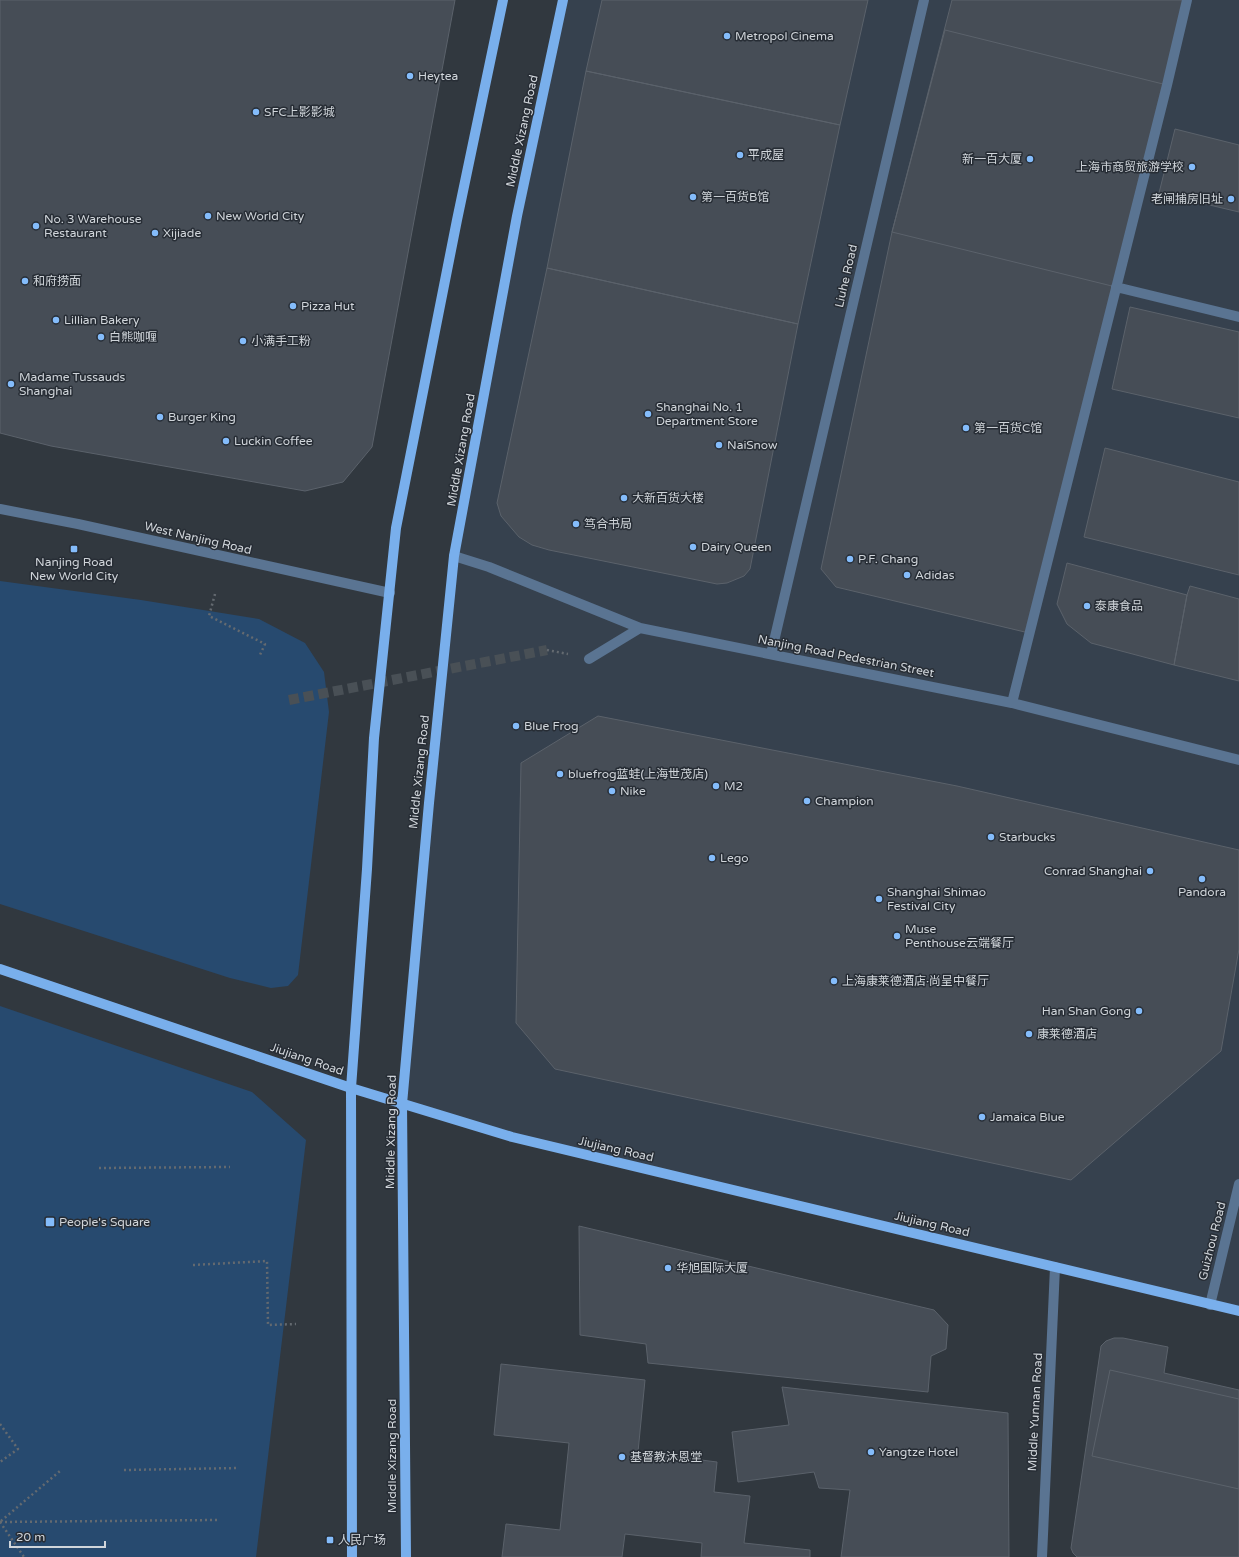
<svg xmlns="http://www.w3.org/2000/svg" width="1239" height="1557" viewBox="0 0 1239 1557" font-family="'Varela Round','Noto Sans SC',sans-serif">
	<rect width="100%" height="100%" fill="#31383f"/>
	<path fill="#36414e" d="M 565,0 L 1239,0 L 1239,1311 L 512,1137 L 402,1104 L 454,556 Z"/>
	<path fill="#274a6f" d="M 0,581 L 141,600 L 259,619 L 305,643 L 324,672 L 329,712 L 298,975 L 288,986 L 271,988 L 230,978 L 0,904 Z
		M 0,1006 L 252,1092 L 306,1140 L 256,1557 L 0,1557 Z"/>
	<path fill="#464d56" stroke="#5b626b" d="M 0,0 L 455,0 L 372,447 L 343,482 L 305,491 L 51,446 L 0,433 Z
		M 602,0 L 868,0 L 840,125 L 586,71 Z
		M 952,0 L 1187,0 L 1029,633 L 836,587 L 821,569 L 892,232 Z
		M 945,30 L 1167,85 L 1116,287 L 892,232 Z
		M 586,71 L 840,125 L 798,324 L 547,268 Z
		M 1175,129 L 1239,145 L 1239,212 L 1159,193 Z
		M 547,268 L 798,324 L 750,569 L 744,576 L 727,583 L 717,584 L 549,550 L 532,545 L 519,537 L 501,516 L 497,503 Z
		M 1130,307 L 1239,332 L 1239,418 L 1112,389 Z
		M 1105,448 L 1239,482 L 1239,575 L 1084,537 Z
		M 1067,563 L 1187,595 L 1174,665 L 1091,643 L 1067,624 L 1057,604 Z
		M 1190,586 L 1239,599 L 1239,681 L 1174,665 L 1187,595 Z
		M 598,716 L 957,786 L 1239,850 L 1239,949 L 1221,1051 L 1071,1180 L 555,1069 L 516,1023 L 521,763 Z
		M 579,1226 L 934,1310 L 948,1325 L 946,1349 L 931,1356 L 928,1392 L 648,1363 L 646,1344 L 580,1335 Z
		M 1114,1338 L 1123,1338 L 1168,1347 L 1164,1373 L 1239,1390 L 1239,1557 L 1077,1557 L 1073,1553 L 1071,1548 L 1101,1346 L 1106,1341 Z
		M 501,1364 L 645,1380 L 638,1452 L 717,1462 L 714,1492 L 750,1496 L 744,1543 L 810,1550 L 810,1557 L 701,1557 L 702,1543 L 625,1534 L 622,1557 L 502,1557 L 506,1524 L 560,1530 L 569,1443 L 494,1435 Z
		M 1110,1370 L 1239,1399 L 1239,1489 L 1092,1456 Z
		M 782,1387 L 1008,1413 L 1009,1557 L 841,1557 L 850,1490 L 819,1488 L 814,1472 L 738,1482 L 732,1432 L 789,1425 Z"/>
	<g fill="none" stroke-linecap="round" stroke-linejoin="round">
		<path stroke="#495056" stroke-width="10" stroke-dasharray="10 5" stroke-linecap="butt" d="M 289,700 L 547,650"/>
		<path stroke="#646a70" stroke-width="2.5" stroke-dasharray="2 3" stroke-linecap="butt" d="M 215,594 L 209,616 L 265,644 L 259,657
			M 547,650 L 568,654
			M 99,1168 L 230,1167
			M 193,1265 L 267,1261 L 268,1325 L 296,1324
			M 0,1424 L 18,1449 L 0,1462
			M 124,1470 L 239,1468
			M 1,1521 L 60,1471
			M 0,1522 L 218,1520
			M 0,1522 L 24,1557"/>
		<path stroke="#5a7492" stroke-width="10" d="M 1116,287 L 1239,317
			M 0,509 L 78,524 L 390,593
			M 454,556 L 489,567 L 640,628 L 1012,703 L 1239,760
			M 771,654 L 924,0
			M 589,659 L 640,628
			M 1012,703 L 1167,85 L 1187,0
			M 1210,1305 L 1239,1184
			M 1042,1557 L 1055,1267"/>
		<path stroke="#79afec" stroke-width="10" d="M 0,969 L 351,1088 L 512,1137 L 1239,1311
			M 352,1557 L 351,1088 L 367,869 L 374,738 L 396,528 L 457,220 L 503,0
			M 406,1557 L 402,1104 L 429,803 L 454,556 L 517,216 L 563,0"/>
	</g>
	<g fill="#84bcfb" stroke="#272d35" stroke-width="1.5">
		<circle cx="727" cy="36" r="4"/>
		<circle cx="410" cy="76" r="4"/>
		<circle cx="256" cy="112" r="4"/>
		<circle cx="740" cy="155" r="4"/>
		<circle cx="1030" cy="159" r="4"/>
		<circle cx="1192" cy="167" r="4"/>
		<circle cx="693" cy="197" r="4"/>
		<circle cx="1231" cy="199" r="4"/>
		<circle cx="208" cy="216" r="4"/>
		<circle cx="36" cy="226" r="4"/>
		<circle cx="155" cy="233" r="4"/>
		<circle cx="25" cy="281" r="4"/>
		<circle cx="293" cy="306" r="4"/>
		<circle cx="56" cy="320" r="4"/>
		<circle cx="101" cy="337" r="4"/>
		<circle cx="243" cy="341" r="4"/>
		<circle cx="11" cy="384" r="4"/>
		<circle cx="648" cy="414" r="4"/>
		<circle cx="160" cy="417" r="4"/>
		<circle cx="966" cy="428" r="4"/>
		<circle cx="226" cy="441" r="4"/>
		<circle cx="719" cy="445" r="4"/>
		<circle cx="624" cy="498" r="4"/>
		<circle cx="576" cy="524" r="4"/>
		<circle cx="693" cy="547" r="4"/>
		<rect x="70" y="545" width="8" height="8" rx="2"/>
		<circle cx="850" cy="559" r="4"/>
		<circle cx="907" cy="575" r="4"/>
		<circle cx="1087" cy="606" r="4"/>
		<circle cx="516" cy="726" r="4"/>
		<circle cx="560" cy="774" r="4"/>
		<circle cx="716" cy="786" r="4"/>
		<circle cx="612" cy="791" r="4"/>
		<circle cx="807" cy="801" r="4"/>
		<circle cx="991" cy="837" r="4"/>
		<circle cx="712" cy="858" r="4"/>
		<circle cx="1150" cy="871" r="4"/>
		<circle cx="1202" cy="879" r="4"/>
		<circle cx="879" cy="899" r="4"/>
		<circle cx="897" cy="936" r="4"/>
		<circle cx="834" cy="981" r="4"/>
		<circle cx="1139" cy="1011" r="4"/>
		<circle cx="1029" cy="1034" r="4"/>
		<circle cx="982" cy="1117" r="4"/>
		<rect x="45" y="1217" width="10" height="10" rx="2"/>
		<circle cx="668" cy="1268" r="4"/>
		<circle cx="871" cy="1452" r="4"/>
		<circle cx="622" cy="1457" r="4"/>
		<rect x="326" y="1536" width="8" height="8" rx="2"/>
	</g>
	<g text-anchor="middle" stroke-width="3" stroke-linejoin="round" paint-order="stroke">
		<g font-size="12" fill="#d0d5da" stroke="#272d35" text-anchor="start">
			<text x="735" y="40">Metropol Cinema</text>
			<text x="418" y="80">Heytea</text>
			<text x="264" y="116">SFC上影影城</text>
			<text x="748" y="159">平成屋</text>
			<text x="1022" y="163" text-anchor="end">新一百大厦</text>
			<text x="1184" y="171" text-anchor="end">上海市商贸旅游学校</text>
			<text x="701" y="201">第一百货B馆</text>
			<text x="1223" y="203" text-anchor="end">老闸捕房旧址</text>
			<text x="216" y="220">New World City</text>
			<text x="44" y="223">No. 3 Warehouse<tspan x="44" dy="14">Restaurant</tspan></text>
			<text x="163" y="237">Xijiade</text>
			<text x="33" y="285">和府捞面</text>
			<text x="301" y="310">Pizza Hut</text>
			<text x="64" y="324">Lillian Bakery</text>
			<text x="109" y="341">白熊咖喱</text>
			<text x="251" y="345">小满手工粉</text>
			<text x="19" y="381">Madame Tussauds<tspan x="19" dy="14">Shanghai</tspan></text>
			<text x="656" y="411">Shanghai No. 1<tspan x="656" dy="14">Department Store</tspan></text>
			<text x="168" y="421">Burger King</text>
			<text x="974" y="432">第一百货C馆</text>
			<text x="234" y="445">Luckin Coffee</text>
			<text x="727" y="449">NaiSnow</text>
			<text x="632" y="502">大新百货大楼</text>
			<text x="584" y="528">笃合书局</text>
			<text x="701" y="551">Dairy Queen</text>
			<text x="858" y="563">P.F. Chang</text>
			<text x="74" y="566" text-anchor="middle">Nanjing Road<tspan x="74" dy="14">New World City</tspan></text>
			<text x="915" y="579">Adidas</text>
			<text x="1095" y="610">泰康食品</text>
			<text x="524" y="730">Blue Frog</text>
			<text x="568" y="778">bluefrog蓝蛙(上海世茂店)</text>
			<text x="724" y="790">M2</text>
			<text x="620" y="795">Nike</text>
			<text x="815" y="805">Champion</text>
			<text x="999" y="841">Starbucks</text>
			<text x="720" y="862">Lego</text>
			<text x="1142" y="875" text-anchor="end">Conrad Shanghai</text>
			<text x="887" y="896">Shanghai Shimao<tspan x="887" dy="14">Festival City</tspan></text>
			<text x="1202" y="896" text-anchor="middle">Pandora</text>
			<text x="905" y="933">Muse<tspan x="905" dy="14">Penthouse云端餐厅</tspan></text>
			<text x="842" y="985">上海康莱德酒店·尚呈中餐厅</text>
			<text x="1131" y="1015" text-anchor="end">Han Shan Gong</text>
			<text x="1037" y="1038">康莱德酒店</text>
			<text x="990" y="1121">Jamaica Blue</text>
			<text x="59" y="1226">People's Square</text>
			<text x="676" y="1272">华旭国际大厦</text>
			<text x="879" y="1456">Yangtze Hotel</text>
			<text x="630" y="1461">基督教沐恩堂</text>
			<text x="338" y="1544">人民广场</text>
		</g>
		<g font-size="12" fill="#d0d5da" stroke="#272d35">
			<text transform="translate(522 131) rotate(-78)" y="4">Middle Xizang Road</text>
			<text transform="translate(846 276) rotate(-77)" y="4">Liuhe Road</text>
			<text transform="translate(461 450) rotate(-80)" y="4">Middle Xizang Road</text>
			<text transform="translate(198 538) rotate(13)" y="4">West Nanjing Road</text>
			<text transform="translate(846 656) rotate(11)" y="4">Nanjing Road Pedestrian Street</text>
			<text transform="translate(419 772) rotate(-84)" y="4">Middle Xizang Road</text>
			<text transform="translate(307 1059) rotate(19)" y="4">Jiujiang Road</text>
			<text transform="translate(391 1132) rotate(-89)" y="4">Middle Xizang Road</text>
			<text transform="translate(616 1149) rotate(13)" y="4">Jiujiang Road</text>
			<text transform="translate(932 1224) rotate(13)" y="4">Jiujiang Road</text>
			<text transform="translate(1212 1241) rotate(-76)" y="4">Guizhou Road</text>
			<text transform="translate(1035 1412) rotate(-87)" y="4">Middle Yunnan Road</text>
			<text transform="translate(392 1456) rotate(-90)" y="4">Middle Xizang Road</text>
		</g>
	</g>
	<path d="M10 1541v6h95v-6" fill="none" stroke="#d0d5da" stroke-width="2"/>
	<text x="16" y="1541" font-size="12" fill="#d0d5da" stroke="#272d35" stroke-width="3" paint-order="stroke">20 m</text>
</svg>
